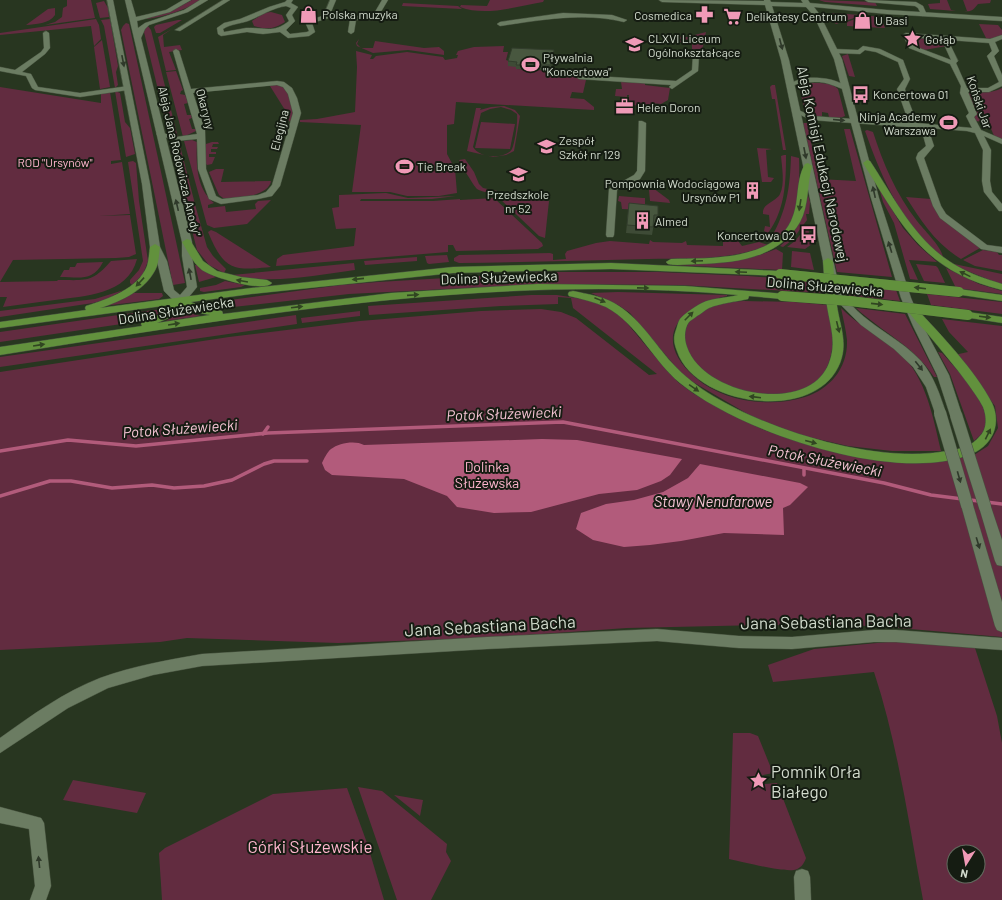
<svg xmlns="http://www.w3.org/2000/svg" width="1002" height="900" viewBox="0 0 1002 900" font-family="Barlow,sans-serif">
<rect width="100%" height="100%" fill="#283620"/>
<!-- green -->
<g fill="#622c40" fill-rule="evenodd">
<path d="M67,0H91L95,18L45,25L55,22L62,17L63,8L67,6Z"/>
<path d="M192,0H201C183,11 167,16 147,19L146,18L171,11Z"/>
<path d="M490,0H544L543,2C518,6 486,17 460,7L461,5L487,6Z"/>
<path d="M819,0L875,2L877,6L825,2Z"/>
<path d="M940,0H947L951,10L956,11L930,9L928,4L940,3Z"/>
<path d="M963,0H991L990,3L978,4C973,10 972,12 964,11H967Z"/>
<path d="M104,1L108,8L109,17L100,18L96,3Z"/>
<path d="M403,3L458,6L462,9L402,6Z"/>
<path d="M55,8V15C49,24 36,24 26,25L48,9Z"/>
<path d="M271,12L282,15L285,22C274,29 267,30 254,26L252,21L264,13Z"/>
<path d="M833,13L860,15V16L836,24L834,22H840L839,19H833L830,14Z"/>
<path d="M871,16L881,17L885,28L847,26V22L855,19L863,22L866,21L862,17Z"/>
<path d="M96,19L99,25L101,39L94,46L91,26L0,35V33Z"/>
<path d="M110,19L118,66L116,72L118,85L115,88L104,26L101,20Z"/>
<path d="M178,20H182L160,33H156L154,27L156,25Z"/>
<path d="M126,23L129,24L185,283L173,285L121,30L123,26Z"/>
<path d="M979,24L998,25L1002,30V36L987,40Z"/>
<path d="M148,26L151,30L178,138L169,135L144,32L145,27Z"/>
<path d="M172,29L163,35L164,47L180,45L182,50L169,52L176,70L166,71L158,37Z"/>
<path d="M706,32L704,41L667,38L669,36L687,37Z"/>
<path d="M911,36L943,39L947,46L924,50L914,47L909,38Z"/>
<path d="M359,39L357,44L361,48H373L375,41L424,48L439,47L444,51V55L408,50L373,53L357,46L356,43Z"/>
<path d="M102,40L110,87L100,89L94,47Z"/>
<path d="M664,40H668L704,42L702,50H692V43L664,41Z"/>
<path d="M504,46L503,52H508L506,60L509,61L517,67V69L590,73L589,75H580L586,80L583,93L572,92L570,98L584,99L594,107V110L456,102L454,124L447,125V154L455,169L457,193L439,196H407L390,192H352L361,125L300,122V120L317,119L355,112L357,67L356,51L372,55L370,59H373L376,56L407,52L443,57L445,60L457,58L458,55H456L458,51L474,47Z"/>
<path d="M848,54L855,77L849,76L842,56Z"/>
<path d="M176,71L183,90L181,91L180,94L185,95L188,103L184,104L187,115H191L192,118L189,119L192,129H196V131L183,137L166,72Z"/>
<path d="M624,81L645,83V85L670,88L668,100L661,104L652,103L651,106L630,105L628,104L629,95H627V97L615,96L616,89H622L621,82Z"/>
<path d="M810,83C820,83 831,82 838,89L845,116L840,118L829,117L828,113L822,112V116H813L805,112L799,86L803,84Z"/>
<path d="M282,84C292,98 298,105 292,122H290L288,119L290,118L270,86H268Z"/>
<path d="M772,85H775L786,150H783L775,99H772L770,87Z"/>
<path d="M0,87L101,103V93L110,92L121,160L111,161V164L122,162L130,214L99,216L130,215L136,254L129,257L116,258L13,260L0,282L57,281L58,280C86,280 92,283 111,261L137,259C128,295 84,296 55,300C37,302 20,305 3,307L7,297H0Z"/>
<path d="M1002,88V141L995,138L988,122L974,121L972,117L976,116L966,94C979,90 990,95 1002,88Z"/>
<path d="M115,91L120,93L125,122L130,128L135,154L126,157Z"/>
<path d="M504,106L515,110L520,116L514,151L506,155L493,157L467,151L476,108H481L480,110L491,107ZM501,107L511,110L517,114C518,121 515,143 512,149C505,160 479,158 473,147L481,113L490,109Z"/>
<path d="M481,122L515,124L510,149L475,148Z"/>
<path d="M803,123H807L819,179L856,181L844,129H850L892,277L837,272Z"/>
<path d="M867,130L873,132C883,163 896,194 917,221C923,229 943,248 943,258C938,255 934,250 930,246C897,214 880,173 865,131Z"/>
<path d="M192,140L197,142C196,164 196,188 214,203L208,205V208L225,206L226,212L256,209L255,204L258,201L271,200L247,224L214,228L207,225L184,141Z"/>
<path d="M179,142L196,208L207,247L213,256L226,269L224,273L209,265L197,250L171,147Z"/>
<path d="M212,142H218L219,144H213L212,147H218L217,149H211V152H216V154H209V157H215L212,164L207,165L205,163L206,144Z"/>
<path d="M757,148L772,149L766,150L768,177L774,178L771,182H762Z"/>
<path d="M784,155H786C786,183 785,210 768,233L764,231L765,226L770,227L769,215L763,214C762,203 776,202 780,194C785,184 782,168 781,156Z"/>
<path d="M791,156L799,158C800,178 799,215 785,231C782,235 777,238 774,242L771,241V238C787,210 790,187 791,156Z"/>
<path d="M465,159L474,172L479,184L483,188L507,193L544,194L547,196C537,198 484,195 477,189C474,186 461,165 459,160Z"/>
<path d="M133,161L136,163L139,201L148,261L143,274L132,285L130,283V280L139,270L143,261L128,162Z"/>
<path d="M216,169H224L221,182L271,181C269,196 235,200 223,198L219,195L209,172Z"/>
<path d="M653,188L669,200L670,203L650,201L649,190Z"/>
<path d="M879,188L903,228L918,245L937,262L909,260L918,280L910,279L894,223L883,202Z"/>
<path d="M807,192L810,202L809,214H806L807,220L792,240L783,247L780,246C799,232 803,214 807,192Z"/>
<path d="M386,193L408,198L456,196L432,199H361L360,201H433L460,199V200L494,198L542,243L543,246L538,249L456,251L453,245H448V252L276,266L277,259L283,255L354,246L356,228L336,229L332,208L339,207V195Z"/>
<path d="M619,196L643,198H645V210L622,209L621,202L618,201Z"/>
<path d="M906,197L931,199L938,213L980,248L961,259C936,244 921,221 906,197Z"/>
<path d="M499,198L549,201L545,238L539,236Z"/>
<path d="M808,225L809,233H807V237H810L812,244L805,249L787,247L795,241Z"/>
<path d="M211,230L216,232L271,267C232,271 224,270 208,232Z"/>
<path d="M650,240L653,242L682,243L686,241L687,245L723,246V242L738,241L742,246L759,242L768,245C731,261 688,258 648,259C585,261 522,262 459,263L454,261V258L459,255L550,253L553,254V260L566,259L565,254L567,251L596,243L610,241L649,244Z"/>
<path d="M776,249L783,253L782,270L674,265C711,259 740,264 776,249Z"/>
<path d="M983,250L997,252L999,255H1002V271L975,266L963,260Z"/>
<path d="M792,251L810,253L814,270L791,267Z"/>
<path d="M447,255L449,262L429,264L427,263L425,256Z"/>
<path d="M417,257V261L365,265L364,261Z"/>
<path d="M103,262C93,282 79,277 60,277L64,270H69L70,267H75L77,263Z"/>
<path d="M354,263L355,270C315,275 272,285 232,275Z"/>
<path d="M916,264L936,266L938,268L945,283L924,281Z"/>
<path d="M954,264L1002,274V285L953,265Z"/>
<path d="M195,265H197L204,271L216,277L199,282Z"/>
<path d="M946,268L979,284L1002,291V294L956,288Z"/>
<path d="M549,272H658L748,276L824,282L826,293L679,285L543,284L349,294L224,308L204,306L208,303L341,285L378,282Z"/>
<path d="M225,281L245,285L241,287L204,292L200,291V288L216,285Z"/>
<path d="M840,284L896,290L900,301L845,295Z"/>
<path d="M124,290L105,300L93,303L0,317V311L78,301L95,299Z"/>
<path d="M618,292L727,295V296C679,305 650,339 696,378C723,402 771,408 805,397C830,389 848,368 847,340C846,330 843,318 841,308C856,323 874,333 892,346C925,371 932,413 941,451H892L848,446L800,435L753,417L693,382L681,373L630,313L618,305L591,293Z"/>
<path d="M133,293H162L163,296L159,299L104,306Z"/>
<path d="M927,294L1002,302V314L931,305Z"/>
<path d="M531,295H557L582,299L604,305L621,316L668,372L679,383L694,394L730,414L764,430L802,443L842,453L918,461L971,457L988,446L998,428L995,406L976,380L954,355L968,352L949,332L942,319L1002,326V637L876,626L762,625L627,628L482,638L338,643L187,638L160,642L0,650V372L229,337L360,321L481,311L541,309L561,312L576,318L649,375L657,374L573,308L571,298L558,297V304L501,306L369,315L368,306Z"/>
<path d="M744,301L794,302L828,305C832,328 837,349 825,371C809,399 766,397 739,390C731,388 724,383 717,380C712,378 707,376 703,373C699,370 695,363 692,359C687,352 686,348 685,339C683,309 722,302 744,301Z"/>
<path d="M856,308L905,314L937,377H934C914,346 882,332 856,308Z"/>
<path d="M153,310H160L163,311L153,317L135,322L0,342V332Z"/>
<path d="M182,311L201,316L166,321Z"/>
<path d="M360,311V316L302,323L301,318Z"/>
<path d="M296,315L297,324L0,367V357Z"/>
<path d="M938,352L942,353C955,368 992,405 985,426C984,433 979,436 974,441L950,374Z"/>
<path d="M898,641L975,648L997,716L1002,743V900H923C909,824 898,745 874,672L773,682L768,665L814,649ZM954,852H978V876H954Z"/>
<path d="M733,733H750L758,736L773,773L754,777L753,781L755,785L777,783L806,858C804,864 800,869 794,870C781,872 744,862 729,859Z"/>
<path d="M73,780L146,793L137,813L63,800Z"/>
<path d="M358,787L382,791L447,844L446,852L451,861L431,900H397Z"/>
<path d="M347,788L367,843L384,900H162L159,853L165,848L273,794Z"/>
<path d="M394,795L423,800L420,816Z"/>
</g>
<!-- water -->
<g fill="#b25b7b">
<path d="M542,439L577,440L682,459L670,475L661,481L637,490L599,494L531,512L494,513L457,507L447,496L404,479L332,475L325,470L322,463C324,459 327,452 331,449C339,443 355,440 364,445Z"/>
<path d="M700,464L800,483L808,487L790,505L783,508L784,535L724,533L681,541L650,545L624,547L593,540L576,529L581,513L606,504L634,500L663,492L688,478Z"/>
</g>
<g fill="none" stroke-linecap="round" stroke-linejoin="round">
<!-- stream -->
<g stroke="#b25b7b" stroke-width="3.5">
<path d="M263,434L268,427"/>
<path d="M0,451L68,440L136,446L268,433L563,422L884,483L931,495L1002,504"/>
<path d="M804,469V475"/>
<path d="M0,496L50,481H71L112,488L152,485L174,488L204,486L232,480L264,464L274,461H307"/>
</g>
<defs>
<g id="street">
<path d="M223,0H230L180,31L175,30Z"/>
<path d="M287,0H293L291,3L298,7L292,15L295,21L286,30L290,34L307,32L309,31L305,22L306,21L329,14L372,17L382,0H388L376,20H356L354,32L351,34L348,32L350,19L329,18L312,23L315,32L309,36L288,38L280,32L263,34L247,32L221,36L218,34L217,28L224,23L240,19L269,7L285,2ZM286,6L291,8L286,15L289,21C273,34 264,27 246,28C239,29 231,31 224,32L223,29C231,24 239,24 248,21C261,16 272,8 286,6Z"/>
<path d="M330,0H336L331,12L328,14L325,12Z"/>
<path d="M865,0L916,2L923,6L927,15L922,16L918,8L915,6L868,2Z"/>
<path d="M563,13L612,15L627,20L624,22C583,12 541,20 500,26L497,24L500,22Z"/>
<path d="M46,31L49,33L50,48L45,54L22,72L31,74L38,87L80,93L128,86L131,88L128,90L80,97L35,90L32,88L26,76L0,71V67L15,70L41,52L44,48L43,33Z"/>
<path d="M906,33L990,39L1002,35V39L995,42L999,51L994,56L1002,75V86L989,92H968L977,114L974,117L981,130L1002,139V144L984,136L991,150L990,181L992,192L1002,204V211H999L984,192L982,181L983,150L975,133L967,131L928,128L934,146L924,158L941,206L946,214L987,245L1002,247V253L981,249L940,218L933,206L916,158L918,153L926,146L921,128L811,120L792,111L796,109L812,116L909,123L897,89L904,79L898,62L876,52L865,50L860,54L835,53L832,51L835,49L858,50L863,46L880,49L903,60L910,79L905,89L906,94L917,123L972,128L966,116L969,113L960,93L961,86L950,64L909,48L903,35ZM910,37L942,40L951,60L914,46ZM948,40L989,43L992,51L987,56L999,82L988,88H967L956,63L958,61Z"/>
<path d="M176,49L179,51L191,89L277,81L284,82L292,88L297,98L301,113L280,186L272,196L258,199L221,204L209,199L198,169L197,139L176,141L156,134L160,132L176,137L197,134L173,51ZM277,85L283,87L288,94L293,113L272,185L266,192L258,195L222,199L216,196L206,169L205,130L193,93Z"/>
<path d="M696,53L699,55L698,71L672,89L669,87L671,85L579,79L576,77L579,75L676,81L692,70L693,55Z"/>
<path d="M804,78C818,77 837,78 848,88L845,90C840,88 835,86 829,84C816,80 803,83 790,86L787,84Z"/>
<path d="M639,121H642L646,123L645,171L640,179L617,190L614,235L613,237H607L606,235L609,189L634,175L637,171Z"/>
<path d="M657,629L739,636L792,637L874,630H896L1002,638V650L896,642H874L792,649L739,648L657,641L487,649L202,666L153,675L108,688L68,708L0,753V738C32,715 64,692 100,678C133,666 168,660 202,654L487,637Z"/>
<path d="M0,807L41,818L44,823L51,886L46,900H30L35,886L29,829L0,823Z"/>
<path d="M802,869L808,871L810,877L811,900H795L794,877L796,871Z"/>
</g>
<g id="secondary">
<path d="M107,0H113L150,184L160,247L167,261L174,290L180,295L187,287L182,256V242L125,0H131L136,17L166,10L183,0H191L170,12L137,21L138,28L145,23L184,10L200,0H208L188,12L149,25L145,29L141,38L192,242V256L197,287L184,303L180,304L176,303L164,291L157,261L150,247L142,184Z"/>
<path d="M659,0L764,1V0H770L771,2L803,3L801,0H808L810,3L887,10L1002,17V21L887,14L814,7L820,15L842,59L879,198L911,298L923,326L949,375L962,415L960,418H952L950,415L937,375L913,326L901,298L871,198L834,59L814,16L806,7L772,6L789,60L838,282C851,320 896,333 921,361C934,376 940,395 946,413L944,416H936L926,387L913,367L894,349L861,325L842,306L829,286L823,261L781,60L765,5L662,2Z"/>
<path d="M967,500L971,502L973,505L1002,602V632L997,630L995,626L961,505L963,502Z"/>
<path d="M985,502L989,504L991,507L1002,540V566L997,565L995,561L979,507L981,504Z"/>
</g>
<g id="primary">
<path d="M867,160L870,161C895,199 916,243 957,266C971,274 986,279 1002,284V290C923,270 903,227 863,163Z"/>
<path d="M808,163L812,166C807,184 809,206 800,222C779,258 736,263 698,264C688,264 677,266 668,264L666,262L671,259C709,258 772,261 791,221C800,203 795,181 805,164Z"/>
<path d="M187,239L190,240L203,261L217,271L241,277L267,280L272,283C263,293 212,277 202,270C193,263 188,252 182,242Z"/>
<path d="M155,244L160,247C159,253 159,260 157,266C148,289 122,301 100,308L251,288L453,267L611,263L780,271L783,272L785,274L783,276L611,269L453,273L251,294L191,302L205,308L222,311L223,314L391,293L538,284L685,286L786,294L787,296L782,299L749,296L748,299C735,302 721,303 709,308C705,310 701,314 697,316C695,318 691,320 689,322C684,329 684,339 687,347C703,395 809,416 829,363C837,342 830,326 827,306C825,291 824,276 823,261L828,258L833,261C834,276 835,291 837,306C840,326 848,343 840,363C816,424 695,406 677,351C674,343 673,338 676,330C677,327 678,322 680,319C684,314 696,306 702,303C712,298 727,298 738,295C490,273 244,316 0,355V347L142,326L141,324L142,322L163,313L170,305L0,328V322L86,310L85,308L86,306C108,299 138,289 147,266C149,260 149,253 150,247ZM181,306L195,312L210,315L157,323L171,317Z"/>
<path d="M959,289L1002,295V301L955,294L954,292Z"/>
<path d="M573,291C587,294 601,296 614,303C639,317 654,343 672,363C684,376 698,387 713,396C773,432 877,464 947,451C960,449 971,447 980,436C987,429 987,417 983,407C979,399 973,391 968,384C955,366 941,350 927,333C920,326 913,318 907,310L908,308H916C941,335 975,370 992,403C1002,424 992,446 971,454C896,485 740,432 680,383C653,361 638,324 606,307C594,302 582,299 569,296L568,294L569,292Z"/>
<path d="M968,312L1002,317V323L964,317L963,315L964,313Z"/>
</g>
</defs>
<!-- street casing -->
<use href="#street" stroke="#47533f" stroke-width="1"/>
<!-- secondary casing -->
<use href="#secondary" stroke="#47533f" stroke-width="1"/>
<!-- primary casing -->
<use href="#primary" stroke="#47533f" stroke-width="1"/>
<!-- street -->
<use href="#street" fill="#6b7c62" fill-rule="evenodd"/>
<!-- secondary -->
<use href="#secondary" fill="#6b7c62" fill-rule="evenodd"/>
<!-- primary -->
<use href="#primary" fill="#62913d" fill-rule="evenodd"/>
<defs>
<g id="secondary-bridge">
<path d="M940,413L967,505"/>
<path d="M956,415L985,507"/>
</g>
<g id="primary-bridge">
<path d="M780,274L959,292"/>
<path d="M782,296L850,301L968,315"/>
</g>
</defs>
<!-- secondary-bridge casing -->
<use href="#secondary-bridge" stroke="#47533f" stroke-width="13" stroke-linecap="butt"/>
<!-- primary-bridge casing -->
<use href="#primary-bridge" stroke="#47533f" stroke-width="10" stroke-linecap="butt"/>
<!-- secondary-bridge -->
<use href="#secondary-bridge" stroke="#6b7c62" stroke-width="12"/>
<!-- primary-bridge -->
<use href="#primary-bridge" stroke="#62913d" stroke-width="10"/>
</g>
<!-- wall -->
<g fill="#3e4b36">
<path d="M554,50V54L551,70L516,69V67L508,66V61Z"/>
<path d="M629,203L658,215L657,223H654L652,235L626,233Z"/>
</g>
<!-- shaded-wall -->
<path fill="#323d2c" d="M554,50V54L551,70V65Z"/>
<!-- building -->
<g fill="#48573f" stroke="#323d2c">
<path d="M512,48L554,50L551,65H516L517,62L508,61Z"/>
<path d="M629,203L658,206V215H654L653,227L627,225Z"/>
</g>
<!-- one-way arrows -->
<defs><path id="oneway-solid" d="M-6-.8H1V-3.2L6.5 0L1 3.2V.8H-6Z"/></defs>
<g fill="#2f392a">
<use href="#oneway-solid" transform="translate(781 44) rotate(75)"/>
<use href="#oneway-solid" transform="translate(123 61) rotate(79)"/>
<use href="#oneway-solid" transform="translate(839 120) rotate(5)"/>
<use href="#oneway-solid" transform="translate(805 153) rotate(79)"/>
<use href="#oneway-solid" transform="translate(874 192) rotate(-102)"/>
<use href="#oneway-solid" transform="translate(177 205) rotate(-103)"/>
<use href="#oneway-solid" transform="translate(890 247) rotate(-107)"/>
<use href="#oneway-solid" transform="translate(190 274) rotate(-101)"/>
<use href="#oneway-solid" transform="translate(919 366) rotate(52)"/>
<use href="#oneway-solid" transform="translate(959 477) rotate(74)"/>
<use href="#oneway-solid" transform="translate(978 543) rotate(73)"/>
<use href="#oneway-solid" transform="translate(39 862) rotate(-96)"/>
</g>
<g fill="#304521">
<use href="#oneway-solid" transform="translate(800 205) rotate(99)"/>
<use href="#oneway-solid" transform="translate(697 261) rotate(177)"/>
<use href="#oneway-solid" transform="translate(741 272) rotate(-177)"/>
<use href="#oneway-solid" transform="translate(965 274) rotate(-154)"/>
<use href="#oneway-solid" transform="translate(358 279) rotate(174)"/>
<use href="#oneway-solid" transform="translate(242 281) rotate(-170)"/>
<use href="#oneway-solid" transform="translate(140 282) rotate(133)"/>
<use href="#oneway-solid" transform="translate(643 288) rotate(1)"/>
<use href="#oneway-solid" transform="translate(920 288) rotate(-173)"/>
<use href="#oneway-solid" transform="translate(413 295) rotate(-4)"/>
<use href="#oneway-solid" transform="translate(600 300) rotate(22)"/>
<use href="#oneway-solid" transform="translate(877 304) rotate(6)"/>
<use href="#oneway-solid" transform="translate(297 307) rotate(-7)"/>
<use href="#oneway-solid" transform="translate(689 316) rotate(-45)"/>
<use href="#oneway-solid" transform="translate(985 317) rotate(7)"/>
<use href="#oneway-solid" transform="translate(174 324) rotate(-9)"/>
<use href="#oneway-solid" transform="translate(838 327) rotate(76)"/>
<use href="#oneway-solid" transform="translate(39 345) rotate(-9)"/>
<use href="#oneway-solid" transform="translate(694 388) rotate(35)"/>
<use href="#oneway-solid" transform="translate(755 397) rotate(-173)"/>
<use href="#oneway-solid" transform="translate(988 434) rotate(-64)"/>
<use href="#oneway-solid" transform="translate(811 442) rotate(15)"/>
</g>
<!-- icons -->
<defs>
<symbol id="shop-bare" viewBox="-9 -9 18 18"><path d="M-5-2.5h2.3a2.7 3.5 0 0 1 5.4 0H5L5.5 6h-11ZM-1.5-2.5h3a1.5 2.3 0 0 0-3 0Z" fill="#f09ab7" stroke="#151c12" stroke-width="2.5" paint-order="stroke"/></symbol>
<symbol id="pharmacy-bare" viewBox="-9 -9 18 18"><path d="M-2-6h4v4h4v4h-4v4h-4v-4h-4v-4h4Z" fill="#f09ab7" stroke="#151c12" stroke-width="2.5" paint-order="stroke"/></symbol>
<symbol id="supermarket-bare" viewBox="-9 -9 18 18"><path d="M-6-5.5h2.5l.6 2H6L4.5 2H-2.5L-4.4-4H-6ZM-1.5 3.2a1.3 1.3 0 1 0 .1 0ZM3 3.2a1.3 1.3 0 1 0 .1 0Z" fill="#f09ab7" stroke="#151c12" stroke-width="2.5" paint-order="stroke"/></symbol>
<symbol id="sight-bare" viewBox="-9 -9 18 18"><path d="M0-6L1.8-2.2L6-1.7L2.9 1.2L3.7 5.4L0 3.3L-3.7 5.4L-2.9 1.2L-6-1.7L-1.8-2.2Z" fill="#f09ab7" stroke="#151c12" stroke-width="2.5" paint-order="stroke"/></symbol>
<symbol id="school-bare" viewBox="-9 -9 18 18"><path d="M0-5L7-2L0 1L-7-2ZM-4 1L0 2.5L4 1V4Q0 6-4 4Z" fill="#f09ab7" stroke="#151c12" stroke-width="2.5" paint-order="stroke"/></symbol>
<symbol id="stadium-bare" viewBox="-9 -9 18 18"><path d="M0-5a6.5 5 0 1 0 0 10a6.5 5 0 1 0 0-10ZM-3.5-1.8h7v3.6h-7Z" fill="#f09ab7" stroke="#151c12" stroke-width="2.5" paint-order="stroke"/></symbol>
<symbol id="bus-bare" viewBox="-9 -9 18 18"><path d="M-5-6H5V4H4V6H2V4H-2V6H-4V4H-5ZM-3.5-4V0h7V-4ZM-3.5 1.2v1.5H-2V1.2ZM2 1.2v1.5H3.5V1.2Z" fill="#f09ab7" stroke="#151c12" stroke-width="2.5" paint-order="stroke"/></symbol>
<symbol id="office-bare" viewBox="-9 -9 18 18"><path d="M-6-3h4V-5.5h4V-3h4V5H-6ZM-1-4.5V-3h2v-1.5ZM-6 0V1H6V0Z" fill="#f09ab7" stroke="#151c12" stroke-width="2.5" paint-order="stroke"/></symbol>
<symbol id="building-bare" viewBox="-9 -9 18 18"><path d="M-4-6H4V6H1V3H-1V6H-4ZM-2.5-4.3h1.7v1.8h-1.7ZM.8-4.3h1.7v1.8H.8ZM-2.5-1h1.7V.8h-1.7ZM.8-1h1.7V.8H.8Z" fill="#f09ab7" stroke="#151c12" stroke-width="2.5" paint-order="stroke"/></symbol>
</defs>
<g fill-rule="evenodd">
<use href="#shop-bare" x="296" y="2" width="25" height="25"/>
<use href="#pharmacy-bare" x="692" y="2" width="25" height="25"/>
<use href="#supermarket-bare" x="720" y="4" width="25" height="25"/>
<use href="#shop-bare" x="850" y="8" width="25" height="25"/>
<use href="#sight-bare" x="900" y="26" width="25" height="25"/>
<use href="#school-bare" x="622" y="32" width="25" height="25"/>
<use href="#stadium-bare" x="518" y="52" width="25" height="25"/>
<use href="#bus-bare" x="848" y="82" width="25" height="25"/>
<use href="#office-bare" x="612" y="94" width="25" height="25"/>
<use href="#stadium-bare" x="936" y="110" width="25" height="25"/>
<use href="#school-bare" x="534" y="134" width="25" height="25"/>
<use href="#stadium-bare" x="392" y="154" width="25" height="25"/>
<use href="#school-bare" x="506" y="162" width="25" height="25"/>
<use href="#building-bare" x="740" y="178" width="25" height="25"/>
<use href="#building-bare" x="630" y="208" width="25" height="25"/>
<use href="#bus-bare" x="796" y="222" width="25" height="25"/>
<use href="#sight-bare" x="746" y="768" width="25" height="25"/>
</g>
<g text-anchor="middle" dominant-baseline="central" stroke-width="4" stroke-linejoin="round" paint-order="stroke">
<!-- far-poi labels -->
<g font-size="12" fill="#d3dcce" stroke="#151c12" text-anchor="start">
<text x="322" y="14">Polska muzyka</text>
<text x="692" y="15" text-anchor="end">Cosmedica</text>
<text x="746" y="16">Delikatesy Centrum</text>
<text x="875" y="20">U Basi</text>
<text x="648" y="38">CLXVI Liceum<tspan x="648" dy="14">Ogólnokształcące</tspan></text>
<text x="925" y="39">Gołąb</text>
<text x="543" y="57">Pływalnia<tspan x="543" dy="14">"Koncertowa"</tspan></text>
<text x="873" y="94">Koncertowa 01</text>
<text x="637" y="107">Helen Doron</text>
<text x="936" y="116" text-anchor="end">Ninja Academy<tspan x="936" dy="14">Warszawa</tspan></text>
<text x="559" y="140">Zespół<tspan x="559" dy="14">Szkół nr 129</tspan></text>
<text x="417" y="166">Tie Break</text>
<text x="740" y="183" text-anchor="end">Pompownia Wodociągowa<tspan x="740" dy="14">Ursynów P1</tspan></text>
<text x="518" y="194" text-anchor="middle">Przedszkole<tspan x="518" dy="14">nr 52</tspan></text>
<text x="655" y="221">Almed</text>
<text x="795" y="235" text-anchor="end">Koncertowa 02</text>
</g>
<!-- far-street labels -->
<g font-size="12" fill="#d3dcce" stroke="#151c12">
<text transform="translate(980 102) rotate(71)">Koński Jar</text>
<text transform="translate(206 109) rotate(75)">Okaryny</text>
<text transform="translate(279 130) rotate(-76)">Elegijna</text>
<text transform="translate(180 161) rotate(77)">Aleja Jana Rodowicza „Anody”</text>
</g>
<!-- far-park labels -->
<g font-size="12" fill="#ffb6ce" stroke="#151c12">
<text x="55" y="162">ROD "Ursynów"</text>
</g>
<!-- street labels -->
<g font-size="14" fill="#d3dcce" stroke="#151c12">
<text transform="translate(823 164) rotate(78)">Aleja Komisji Edukacji Narodowej</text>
<text transform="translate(499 277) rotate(-2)">Dolina Służewiecka</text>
<text transform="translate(825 286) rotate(5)">Dolina Służewiecka</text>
<text transform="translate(176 310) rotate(-9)">Dolina Służewiecka</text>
</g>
<!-- park labels -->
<g font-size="14" fill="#ffb6ce" stroke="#151c12">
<text x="487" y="466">Dolinka<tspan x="487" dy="16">Służewska</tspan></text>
</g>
<!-- water labels -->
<g font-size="15" font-style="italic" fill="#f7c5d5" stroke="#151c12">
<text transform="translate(504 413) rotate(-2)">Potok Służewiecki</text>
<text transform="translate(180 428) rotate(-4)">Potok Służewiecki</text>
<text transform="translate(825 460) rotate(11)">Potok Służewiecki</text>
<text x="713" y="501">Stawy Nenufarowe</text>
</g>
<!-- near-street labels -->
<g font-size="17" fill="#d3dcce" stroke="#151c12">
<text transform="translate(826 621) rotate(-1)">Jana Sebastiana Bacha</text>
<text transform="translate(490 625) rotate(-3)">Jana Sebastiana Bacha</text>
</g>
<!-- near-poi labels -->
<g font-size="17" fill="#d3dcce" stroke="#151c12" text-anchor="start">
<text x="771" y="771">Pomnik Orła<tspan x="771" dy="20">Białego</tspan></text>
</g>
<!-- near-park labels -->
<g font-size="17" fill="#ffb6ce" stroke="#151c12">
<text x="310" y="846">Górki Służewskie</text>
</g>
</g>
<!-- north arrow -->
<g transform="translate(966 864) rotate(191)"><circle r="19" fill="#151c12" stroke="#61695d"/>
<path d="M0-3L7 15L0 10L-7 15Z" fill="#f09ab7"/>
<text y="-6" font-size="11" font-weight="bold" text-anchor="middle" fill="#d3dcce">N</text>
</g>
</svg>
